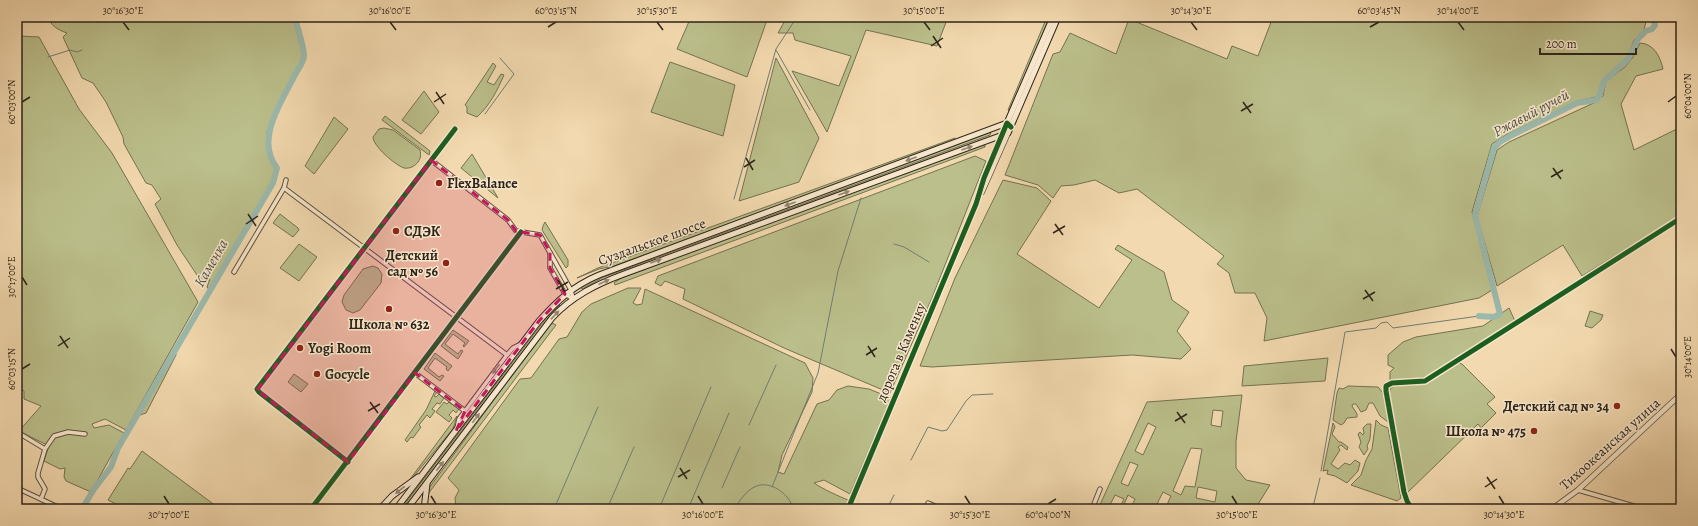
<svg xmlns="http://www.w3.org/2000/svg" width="1698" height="526" viewBox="0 0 1698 526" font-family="Alegreya,serif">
<rect width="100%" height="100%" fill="#f3d9af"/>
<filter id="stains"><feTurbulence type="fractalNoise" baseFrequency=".005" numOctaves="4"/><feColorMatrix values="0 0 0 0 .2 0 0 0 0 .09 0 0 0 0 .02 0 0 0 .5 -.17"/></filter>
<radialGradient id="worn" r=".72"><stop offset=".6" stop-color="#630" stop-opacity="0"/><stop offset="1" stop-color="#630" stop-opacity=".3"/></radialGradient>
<!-- green -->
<g fill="#bbbf8b" stroke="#747252" fill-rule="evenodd">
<path d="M48,17H293L303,56L267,132L274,163L277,168L273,183L210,291L207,287L210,279L203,284L177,245L155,204L161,199L152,185L146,183L124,144L123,137L106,102L93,83L82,78L63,37L67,33C58,30 51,26 48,17Z"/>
<path d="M691,17H768L747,77L677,49Z"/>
<path d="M787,17H948L937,46L866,30L827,132L792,71L839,86L851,56L795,40L793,33H778Z"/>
<path d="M1047,17H1050L1010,111L1008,110Z"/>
<path d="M1273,17H1647L1644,30L1634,40L1627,58L1602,80L1599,93L1596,97L1577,101L1506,135L1492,144L1472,212L1492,290L1479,298L1264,341L1267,318L1255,293H1235L1229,273L1217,264L1224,256L1137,189L1119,193L1095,180L1074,185L1061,186L1053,198L1038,185L1005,175L1053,54L1060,52L1070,33L1116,54L1129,19L1227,59L1232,46L1258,56Z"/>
<path d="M19,36L39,37L79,109L112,153L198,302L126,430L105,419L92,424L94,428L109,425L124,433L91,492L66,481L64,477L65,468L60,469L44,461L49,446L19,431L41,406L24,399V391L17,388V44Z"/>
<path d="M1640,43C1654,44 1660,56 1663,69L1636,76L1621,104L1634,150L1681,127V215L1582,276L1563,245L1497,286L1477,216L1497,150L1509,142L1598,101L1603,96L1606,81L1625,67L1633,57Z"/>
<path d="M776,58L819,138L799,182L739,201Z"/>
<path d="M670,62L735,85L723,136L651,112Z"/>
<path d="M493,63L496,66L487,82L494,85L501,74L504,75C497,91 490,105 477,117L467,113V107L465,105Z"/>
<path d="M424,91L439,112L421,134L402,120Z"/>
<path d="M385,116L430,151L429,155L382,120Z"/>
<path d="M334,117L348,129L314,174L305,166Z"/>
<path d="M384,128L393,130L420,150C421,154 421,158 418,162C415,166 410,169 404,168C395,165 373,146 373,137L379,129Z"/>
<path d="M991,132L990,135L604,277L582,289L581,287L602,276Z"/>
<path d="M955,138V140L614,266L599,269L577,278L598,268Z"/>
<path d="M985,145V147L615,285L614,283L621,278L944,157Z"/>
<path d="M472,154L498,198L461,168Z"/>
<path d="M975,156L986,161L932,298L890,393L784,348L683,299L685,289L665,281L661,286L655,283L658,276Z"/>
<path d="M1003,180L1037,188L1051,201L1017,254L1099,308L1132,260L1115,249L1118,245L1164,272L1172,300L1189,312L1177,331L1191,349L1181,359L1132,355L932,367L920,366L955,278Z"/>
<path d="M280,214L298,228L299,230L293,237L273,223Z"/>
<path d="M545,222L568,260V266L566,268L542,230L543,226Z"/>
<path d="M299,244L317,257L299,281L280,268Z"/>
<path d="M373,266L378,268L382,274L381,283L360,310L353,313L346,310L342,302L344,295L363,269Z"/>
<path d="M628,288H641L633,303L637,305L642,304L645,289L805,363L813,378L812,392L782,455L778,472L784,474L817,404L829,400L837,390L848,386L869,389L891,398L850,494L824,480L814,483C821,488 840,497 848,500L845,509H456L455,498L459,490L448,478L520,379L531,378L559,339L567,337L582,312L591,304Z"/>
<path d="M559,304L560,305L551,314L403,509H401L550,313Z"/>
<path d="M1509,308L1515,321L1429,376L1423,378L1390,381V372L1394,368L1388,365V355L1403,342L1416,337L1483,326Z"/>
<path d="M1590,311L1603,315L1601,320L1592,328L1585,326Z"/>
<path d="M552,323L556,325L428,494L429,488C470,433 510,377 552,323Z"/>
<path d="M453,330L469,341L464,347L463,346L465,343L453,334L445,344L458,354L461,350L463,351L458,359L441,346Z"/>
<path d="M175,350L176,355L146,413L137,416Z"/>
<path d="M435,353L452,366L448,371L446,369L447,367L435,358L428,368L439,377L442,375L444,376L440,381L424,369Z"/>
<path d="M1328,358L1325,381L1242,386L1244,366Z"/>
<path d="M1459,363L1462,364L1495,397L1487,404L1496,413L1481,428L1478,424L1406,494L1388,396L1390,389L1394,386L1425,384Z"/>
<path d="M294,374L308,384L301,392L288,382Z"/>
<path d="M1348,386L1378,387L1383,393L1388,422L1380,416L1373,403H1369L1366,410L1361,412L1356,404H1353L1352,406L1357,414V417L1347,418L1344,423L1341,425L1333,420L1337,393L1339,388L1343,389Z"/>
<path d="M435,391L437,392L434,396L436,397L439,394L444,398L440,404L437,403L432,409L435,411L430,418L427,415L419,425L421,427L413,438L411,437L407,442L405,440L426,410Z"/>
<path d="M1242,395L1236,441V468L1246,480L1270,485L1255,509H1165L1171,496L1163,492L1155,508L1156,509H1130L1135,499L1128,495L1123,507L1127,509H1119L1124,499L1115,495L1108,509H1098L1147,402ZM1213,410L1223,411L1221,427L1211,425ZM1148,423L1156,427L1143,455L1135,451ZM1191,448L1202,449L1195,487L1185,486L1181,495L1173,491ZM1130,462L1138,465L1128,486L1121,483ZM1198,487L1217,491L1215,502L1196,498Z"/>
<path d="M444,402L447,404L449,402L459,409L456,413L453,410L449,415L452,418L449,422L436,412Z"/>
<path d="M457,416L453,429L414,476L408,482Z"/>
<path d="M1376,420L1381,425L1388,428L1401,498L1397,501L1351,485L1361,475L1366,460L1372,449Z"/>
<path d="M1333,423L1335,427L1332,434L1339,442H1341L1348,447L1347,450L1341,445L1338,447L1340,450L1331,464L1338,469L1345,463L1350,465L1355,460L1360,463L1358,471L1347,483L1335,476L1327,474L1328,470L1323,471Z"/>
<path d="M1367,424H1371L1370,439L1367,446L1368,449L1364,455L1359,447L1361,442L1358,434L1360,432L1363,435L1364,433L1363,428Z"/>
<path d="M142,451L220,509H126L108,500L128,468L130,469Z"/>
</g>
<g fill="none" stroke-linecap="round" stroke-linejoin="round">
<!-- stream -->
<g stroke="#6f7e73" stroke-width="1">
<path d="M759,17L760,20"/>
<path d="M776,50L810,110"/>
<path d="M48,57L70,50L77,52L82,50"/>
<path d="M485,114L514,74L500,58"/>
<path d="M734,199L776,49L797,17"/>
<path d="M894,244L904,247L929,262"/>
<path d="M749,425L776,365"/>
<path d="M911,460L928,427L942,431L947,430L966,401L972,395L993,394"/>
<path d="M1321,471L1345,332L1376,328L1381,323L1387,322L1393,328L1479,316"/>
<path d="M772,487L818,373L838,271L861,198"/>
<path d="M722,488L740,447"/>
<path d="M554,509L598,407"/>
<path d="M607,509L634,447"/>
<path d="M659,509L711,387"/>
<path d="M688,509L729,413"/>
<path d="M735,509C739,500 749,487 760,485C774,483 790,495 793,509"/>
<path d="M887,509L894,495"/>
<path d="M1308,509L1314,503L1320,478"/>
</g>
<!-- river -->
<g stroke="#9bbaae" stroke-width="6">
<path d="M1479,316L1494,317L1500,314L1475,215L1494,148L1500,142L1512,135L1577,103L1596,100L1599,97L1604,81L1628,59L1638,39L1646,31L1652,29L1655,25L1653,17"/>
<path d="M82,509L94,489L111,467L118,448L273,183L277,168C254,139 283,100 296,73C299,68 304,61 304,56C304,45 297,28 295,17"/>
</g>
<defs>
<g id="minor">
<path d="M431,160L508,220L516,231L540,235L571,290L573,299"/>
<path d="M284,188L507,355"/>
<path d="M550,253V268L565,294L573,299"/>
<path d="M234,272L284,188L286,180"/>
<path d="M415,373L465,411"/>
<path d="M457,428L459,419L507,355L513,348L521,344"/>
<path d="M17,432L45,449L38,473V477L45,489L41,499"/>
<path d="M45,449L54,436L68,432L85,434"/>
<path d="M348,462L259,392L257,389L455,129"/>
<path d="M17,488L62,509"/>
<path d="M1578,490L1644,509"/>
<path d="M928,503L942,509"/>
<path d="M311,509L521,232"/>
<path d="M1092,509L1100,489"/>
<path d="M1412,509L1407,501L1404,492L1386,391V386L1392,383L1425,381L1681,218"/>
</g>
<g id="tertiary">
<path d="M982,192L1008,133"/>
<path d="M848,509L976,204L984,178L1007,123L1009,125"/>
<path d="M1552,509L1578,490L1681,394"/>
</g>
<g id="secondary">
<path d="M380,509L392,496L418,477"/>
<path d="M396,509L539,321C558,300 573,286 599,275L1007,123L1053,17"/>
<path d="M407,509L552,318C572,296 597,284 624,274L1008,133L1058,17"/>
<path d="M424,509L427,484"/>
</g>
</defs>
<!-- minor casing -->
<use href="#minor" stroke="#5f513f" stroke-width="5.5"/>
<!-- tertiary casing -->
<use href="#tertiary" stroke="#5f513f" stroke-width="6"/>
<!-- secondary casing -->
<use href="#secondary" stroke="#2e241a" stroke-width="7"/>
<!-- minor -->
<use href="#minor" stroke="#f7e6cb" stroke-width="3.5"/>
<!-- tertiary -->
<use href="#tertiary" stroke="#f7e6cb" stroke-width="4.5"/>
<!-- secondary -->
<use href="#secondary" stroke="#f7e6cb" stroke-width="5"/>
<defs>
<path id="rail" d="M17,34L21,17"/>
</defs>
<!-- rail casing -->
<use href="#rail" stroke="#2e241a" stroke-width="2.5"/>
<!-- rail -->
<use href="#rail" stroke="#f7e6cb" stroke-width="1" stroke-dasharray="3" stroke-linecap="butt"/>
<defs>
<g id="cycleway">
<path d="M348,462L259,392L257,389L455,129"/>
<path d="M311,509L521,232"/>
<path d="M848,509L976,204L984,178L1007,123L1011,127"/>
<path d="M1412,509L1407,501L1404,492L1386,391V386L1392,383L1425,381L1681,218"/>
</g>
</defs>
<!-- cycleway casing -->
<use href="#cycleway" stroke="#f7e6cb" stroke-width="8"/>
<!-- cycleway -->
<use href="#cycleway" stroke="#1b5e20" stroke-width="5"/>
</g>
<!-- one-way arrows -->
<defs><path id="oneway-solid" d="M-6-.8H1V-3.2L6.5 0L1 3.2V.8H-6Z"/></defs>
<g fill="#928572">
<use href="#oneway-solid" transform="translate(967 148) rotate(-20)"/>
<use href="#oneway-solid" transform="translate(911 159) rotate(160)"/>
<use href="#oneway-solid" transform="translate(844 193) rotate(-20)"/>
<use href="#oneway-solid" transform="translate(790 204) rotate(160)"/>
<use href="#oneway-solid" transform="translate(656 261) rotate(-20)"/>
<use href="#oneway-solid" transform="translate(604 282) rotate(-24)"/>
<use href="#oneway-solid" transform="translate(555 315) rotate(-47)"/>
<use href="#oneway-solid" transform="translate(496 369) rotate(127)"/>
<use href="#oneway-solid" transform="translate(476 418) rotate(-53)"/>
<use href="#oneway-solid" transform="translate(440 466) rotate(-53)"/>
<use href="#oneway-solid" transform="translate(400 490) rotate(142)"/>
</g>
<!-- marked area -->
<path fill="#c2185b" fill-opacity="0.2" stroke="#c2185b" stroke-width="3" stroke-dasharray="8 5" stroke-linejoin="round" d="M431,160L508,220L516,231L540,235L550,252V268L565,294L539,321L456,431L465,411L415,373L348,462L257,390Z"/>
<!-- ticks -->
<path fill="none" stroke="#2e241a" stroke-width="1.5" d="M123,22L129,30M390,22L396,30M657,22L663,30M924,22L930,30M1191,22L1197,30M1458,22L1464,30M548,27L556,22M1370,27L1379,22M933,36L941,48M931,46L943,38M436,92L444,104M22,102L30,97M434,102L446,94M1243,102L1251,113M1668,102L1676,96M1241,111L1253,104M746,158L753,170M744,167L755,160M1553,168L1561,179M1551,177L1563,170M248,214L256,226M246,224L258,216M1055,224L1063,235M1053,233L1065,226M22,277L27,285M558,280L565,292M556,289L568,282M1365,290L1373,301M1363,299L1375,292M60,336L68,348M58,346L70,338M868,346L875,357M1671,349L1676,357M866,355L877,348M22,369L30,364M370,402L378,413M368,411L380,404M1177,412L1185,423M1175,421L1187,414M680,468L687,479M678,477L690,470M1487,477L1495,489M1485,487L1497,479M164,496L169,504M431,496L436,504M698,496L703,504M965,496L970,504M1232,496L1237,504M1499,496L1504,504M1048,504L1056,499"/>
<!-- markers -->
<g fill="#8f2418" stroke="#f7e6cb" stroke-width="1.5">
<circle cx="439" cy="183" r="4"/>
<circle cx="396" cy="231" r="4"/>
<circle cx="446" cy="263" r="4"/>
<circle cx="389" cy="309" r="4"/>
<circle cx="300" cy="348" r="4"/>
<circle cx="317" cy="374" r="4"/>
<circle cx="1617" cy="406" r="4"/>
<circle cx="1534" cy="431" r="4"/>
</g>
<g text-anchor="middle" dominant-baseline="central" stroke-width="3" stroke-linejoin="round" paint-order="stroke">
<!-- poi labels -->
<g font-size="14" font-weight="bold" fill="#2e241a" stroke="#f7e6cb" text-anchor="start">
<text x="447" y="183">FlexBalance</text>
<text x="404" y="231">СДЭК</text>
<text x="438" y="255" text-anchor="end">Детский<tspan x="438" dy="16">сад № 56</tspan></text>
<text x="389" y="324" text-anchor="middle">Школа № 632</text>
<text x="308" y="348">Yogi Room</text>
<text x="325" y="374">Gocycle</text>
<text x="1609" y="406" text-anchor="end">Детский сад № 34</text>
<text x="1526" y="431" text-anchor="end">Школа № 475</text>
</g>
<!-- street labels -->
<g font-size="14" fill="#2e241a" stroke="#f7e6cb">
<text transform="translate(652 242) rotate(-20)">Суздальское шоссе</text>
<text transform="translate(901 352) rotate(-67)">дорога в Каменку</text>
<text transform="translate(1610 444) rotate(-42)">Тихоокеанская улица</text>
</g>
<!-- water labels -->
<g font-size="15" font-style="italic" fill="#4f5146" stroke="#f7e6cb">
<text transform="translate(1531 113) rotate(-28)">Ржавый ручей</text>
<text transform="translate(211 263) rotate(-60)">Каменка</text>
</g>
</g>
<!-- margin -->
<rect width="1698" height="526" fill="none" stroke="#f3d9af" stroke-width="44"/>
<!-- scale -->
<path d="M1540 48v6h96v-6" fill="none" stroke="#2e241a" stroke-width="2"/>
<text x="1546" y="48" font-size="12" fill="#2e241a" stroke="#f7e6cb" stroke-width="3" paint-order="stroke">200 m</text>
<rect x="22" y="22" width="1654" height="482" fill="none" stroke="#2e241a" stroke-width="1.5"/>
<g font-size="10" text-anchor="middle" fill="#2e241a">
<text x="123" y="14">30°16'30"E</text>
<text x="390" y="14">30°16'00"E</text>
<text x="556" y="14">60°03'15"N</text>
<text x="657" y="14">30°15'30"E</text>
<text x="924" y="14">30°15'00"E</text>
<text x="1191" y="14">30°14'30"E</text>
<text x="1379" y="14">60°03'45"N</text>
<text x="1458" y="14">30°14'00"E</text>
<text transform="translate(1687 96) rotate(-90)" y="4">60°04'00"N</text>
<text transform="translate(11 102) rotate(-90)" y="4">60°03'00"N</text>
<text transform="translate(11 277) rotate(-90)" y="4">30°17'00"E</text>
<text transform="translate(1687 357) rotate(-90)" y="4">30°14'00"E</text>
<text transform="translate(11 369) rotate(-90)" y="4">60°03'15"N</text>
<text x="169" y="518">30°17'00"E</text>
<text x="436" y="518">30°16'30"E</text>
<text x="703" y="518">30°16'00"E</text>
<text x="970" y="518">30°15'30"E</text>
<text x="1048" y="518">60°04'00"N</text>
<text x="1237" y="518">30°15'00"E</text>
<text x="1504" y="518">30°14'30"E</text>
</g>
<rect width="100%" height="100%" filter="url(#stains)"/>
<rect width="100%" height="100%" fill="url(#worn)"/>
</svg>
